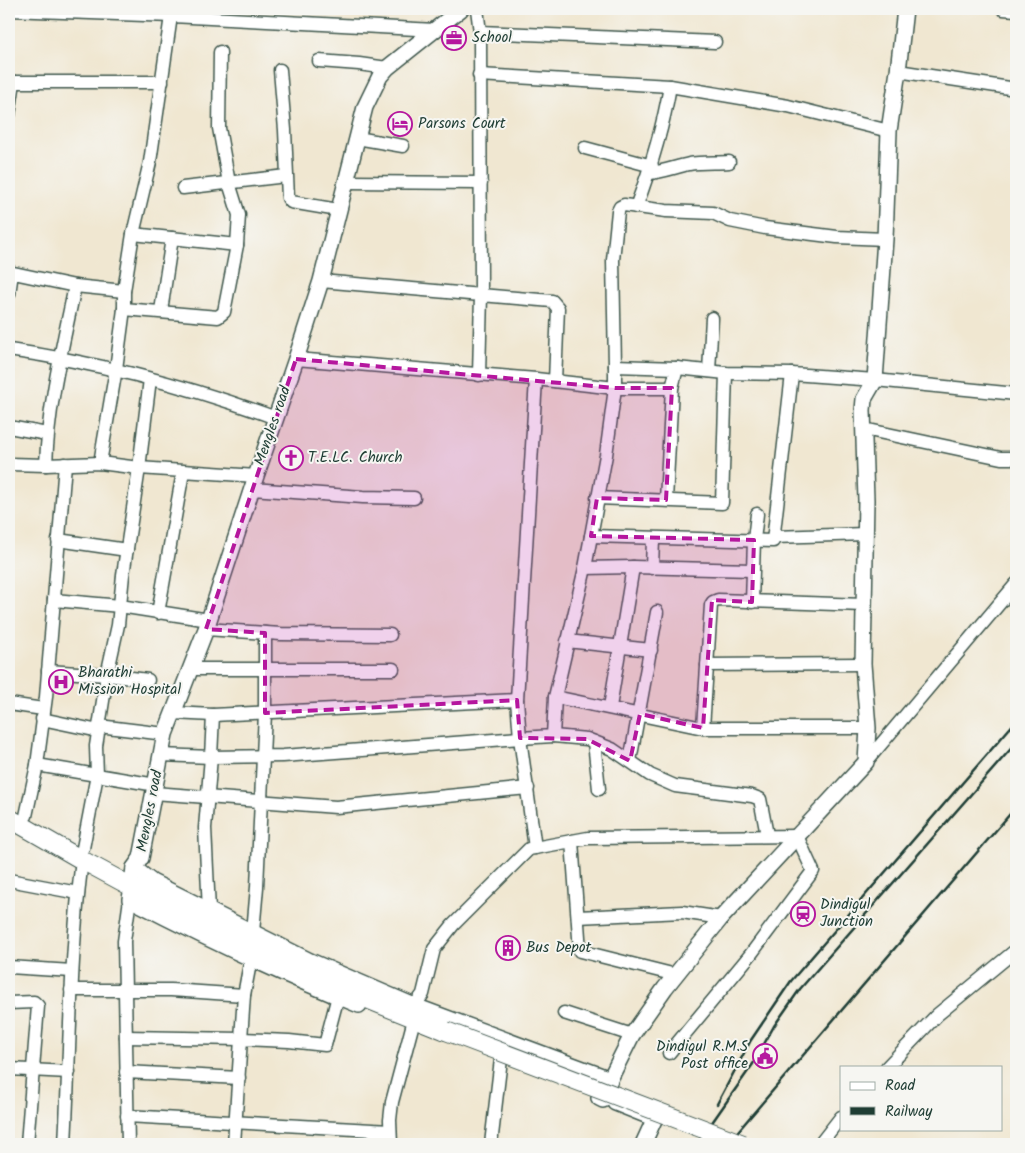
<svg xmlns="http://www.w3.org/2000/svg" width="1025" height="1153" viewBox="0 0 1025 1153" font-family="Kalam,sans-serif">
<rect width="100%" height="100%" fill="#f6f6f2"/>
<filter id="ink" filterUnits="userSpaceOnUse"><feTurbulence type="fractalNoise" baseFrequency=".02" numOctaves="2"/><feDisplacementMap in="SourceGraphic" scale="10" xChannelSelector="R" yChannelSelector="G"/><feConvolveMatrix kernelMatrix="1 2 1 2 8 2 1 2 1" color-interpolation-filters="sRGB"/></filter>
<filter id="wash" filterUnits="userSpaceOnUse"><feTurbulence type="fractalNoise" baseFrequency=".0096" numOctaves="4" result="noise"/><feDisplacementMap in="SourceGraphic" scale="20" xChannelSelector="R" yChannelSelector="G"/><feGaussianBlur stdDeviation="1.12" result="paint"/><feColorMatrix in="noise" values="0 0 0 0 0 0 0 0 0 0 0 0 0 0 0 0 0 1.4 0 .05"/><feComposite in="paint" operator="in"/></filter>
<g filter="url(#wash)">
<rect width="100%" height="100%" fill="#f0e7d1"/>
</g>
<g filter="url(#ink)">
<g fill="none" stroke-linecap="round" stroke-linejoin="round">
<defs>
<g id="minor">
<path d="M1003,9L1016,10"/>
<path d="M9,10L172,16L435,30"/>
<path d="M480,32L715,42"/>
<path d="M319,61L359,64L387,68"/>
<path d="M280,70L285,130L288,198L291,202L338,210"/>
<path d="M898,71L1016,89"/>
<path d="M479,75L670,86L788,106L889,131"/>
<path d="M9,82H162"/>
<path d="M9,115L14,82"/>
<path d="M357,138L403,146"/>
<path d="M585,148L652,166"/>
<path d="M649,173C663,172 675,167 689,164C702,162 716,163 729,162"/>
<path d="M345,182L481,183"/>
<path d="M183,188L286,176"/>
<path d="M636,207C651,167 663,128 670,86"/>
<path d="M133,234L237,245"/>
<path d="M9,272L75,286L124,291"/>
<path d="M321,281L481,295L480,32L477,9"/>
<path d="M9,294L12,273"/>
<path d="M124,309L218,317L224,312L237,245L239,215L229,183L219,128L220,52"/>
<path d="M161,311L172,238"/>
<path d="M9,350C101,363 188,386 276,418"/>
<path d="M296,359L536,379L615,388V366L677,368L726,373L792,374L875,380L1016,394"/>
<path d="M615,366L613,260L618,211L620,207L624,205L666,211L713,213L730,221L765,228L837,237L885,239"/>
<path d="M709,371L712,318"/>
<path d="M479,375L481,295L552,301L558,308L555,381"/>
<path d="M536,379L517,700L520,738L553,736L555,697L585,568L591,536"/>
<path d="M672,388H615L606,455L591,536L773,541L792,374"/>
<path d="M9,427L47,434"/>
<path d="M864,429L1001,458H1016"/>
<path d="M100,463L116,369L124,309V291L133,234L150,162L172,9"/>
<path d="M9,464L46,465L100,463L139,468L256,476"/>
<path d="M46,465C48,404 63,345 75,286"/>
<path d="M252,489L363,497L414,498"/>
<path d="M597,498L722,503L726,373"/>
<path d="M666,500L672,388L677,368"/>
<path d="M774,537L865,534"/>
<path d="M58,540L127,550"/>
<path d="M585,568L633,567L752,570"/>
<path d="M652,568L653,539"/>
<path d="M54,600L120,606L209,620"/>
<path d="M752,602L754,540L757,514"/>
<path d="M864,605L718,600L713,602L711,605L703,728H868"/>
<path d="M158,613L183,472"/>
<path d="M206,629L281,634L390,635"/>
<path d="M567,641L651,650"/>
<path d="M707,665L863,664"/>
<path d="M191,669H393"/>
<path d="M48,671L107,675L148,680"/>
<path d="M555,697L703,728"/>
<path d="M517,700L213,715L211,757L283,756L520,738L535,848"/>
<path d="M9,704L43,709"/>
<path d="M610,707L633,567"/>
<path d="M173,713L213,715"/>
<path d="M42,719L99,731"/>
<path d="M99,726L165,734"/>
<path d="M553,736L587,739L612,749L650,775L675,786L752,796L760,799L767,835"/>
<path d="M594,742L599,789"/>
<path d="M161,755L211,757L205,828L209,911"/>
<path d="M630,761L657,612"/>
<path d="M866,762L1016,584"/>
<path d="M37,765L156,785"/>
<path d="M154,793L336,807L528,788"/>
<path d="M26,816L37,765L46,697L65,464"/>
<path d="M572,841L580,951L676,975"/>
<path d="M83,848L97,775L96,746L107,675L118,625L123,575L139,468L150,379"/>
<path d="M9,880L78,893"/>
<path d="M578,917L682,912L721,918"/>
<path d="M253,932L257,887L265,713V633"/>
<path d="M9,967L72,971"/>
<path d="M71,990H171L244,995"/>
<path d="M9,1003L34,1002L38,1006L27,1144"/>
<path d="M412,1005L418,1001L423,994L434,949L453,925L529,849L588,838L797,836L813,871L751,954L669,1053"/>
<path d="M564,1013L632,1035"/>
<path d="M126,1037L241,1039L244,995L251,958"/>
<path d="M887,1067L937,1015L1016,950"/>
<path d="M9,1069L69,1072"/>
<path d="M126,1072L239,1078"/>
<path d="M614,1104L654,1120"/>
<path d="M127,1116L390,1131"/>
<path d="M65,1144C70,1050 70,954 82,860"/>
<path d="M128,1144L124,941L130,899"/>
<path d="M234,1144L241,1039L289,1041L325,1045L338,996"/>
<path d="M391,1144L390,1120L392,1102L412,1027"/>
<path d="M491,1144L501,1059"/>
<path d="M820,1144L841,1117"/>
</g>
<g id="major">
<path d="M134,868L152,882L310,961L412,1005L610,1079"/>
<path d="M133,875L134,868L141,858L165,734L206,629L256,476L296,359L321,281L365,107L380,76L387,68L461,9"/>
<path d="M132,887L130,899C205,938 281,974 359,1005"/>
<path d="M599,1098L603,1100L610,1079L632,1035L665,988L721,918L866,762L868,728L863,664L866,500L863,410L864,399L875,380L885,239L889,131L898,71L905,9"/>
<path d="M643,1144L654,1120"/>
</g>
<path id="highway" d="M9,818L82,860L132,887L171,909L186,910L347,991L446,1031"/>
</defs>
<!-- minor casing -->
<use href="#minor" stroke="#3e564c" stroke-width="15"/>
<!-- major casing -->
<use href="#major" stroke="#3e564c" stroke-width="18"/>
<!-- highway casing -->
<use href="#highway" stroke="#3e564c" stroke-width="20"/>
<!-- minor -->
<use href="#minor" stroke="#fff" stroke-width="12"/>
<!-- major -->
<use href="#major" stroke="#fff" stroke-width="15"/>
<!-- highway -->
<use href="#highway" stroke="#fff" stroke-width="18"/>
<!-- rail -->
<g stroke="#1f3d34" stroke-width="2.5">
<path d="M717,1104L751,1040L791,981L1016,721"/>
<path d="M697,1144L753,1064L774,1026L800,989L1016,743"/>
<path d="M727,1144L1016,807"/>
</g>
<defs>
<path id="highway-bridge" d="M446,1031L743,1144"/>
</defs>
<!-- highway-bridge casing -->
<use href="#highway-bridge" stroke="#3e564c" stroke-width="20" stroke-linecap="butt"/>
<!-- highway-bridge -->
<use href="#highway-bridge" stroke="#fff" stroke-width="18"/>
</g>
</g>
<!-- marked area -->
<path fill="#b5179e" fill-opacity="0.2" stroke="#b5179e" stroke-width="4" stroke-dasharray="10 6" stroke-linejoin="round" d="M296,359L615,388H672L666,500L597,498L591,536L754,540L752,602L712,600L703,728L640,714L630,761L587,739L520,738L517,700L265,713V633L206,629Z"/>
<!-- icons -->
<defs>
<symbol id="office-ring" viewBox="-11 -11 22 22"><circle r="9.5" fill="#f6f6f2" stroke="#b5179e" stroke-width="1.5"/><path d="M-6-3h4V-5.5h4V-3h4V5H-6ZM-1-4.5V-3h2v-1.5ZM-6 0V1H6V0Z" fill="#b5179e"/></symbol>
<symbol id="hotel-ring" viewBox="-11 -11 22 22"><circle r="9.5" fill="#f6f6f2" stroke="#b5179e" stroke-width="1.5"/><path d="M-6-4.5h1.5V1H6V5H4.5V3h-9V5H-6ZM-4 0a1.8 1.8 0 1 1 3.6 0ZM.5 0V-2.5h3Q6-2.5 6 0Z" fill="#b5179e"/></symbol>
<symbol id="church-ring" viewBox="-11 -11 22 22"><circle r="9.5" fill="#f6f6f2" stroke="#b5179e" stroke-width="1.5"/><path d="M-1.2-6h2.4v3.5h3.3v2.4h-3.3V6h-2.4V-.1h-3.3v-2.4h3.3Z" fill="#b5179e"/></symbol>
<symbol id="hospital-ring" viewBox="-11 -11 22 22"><circle r="9.5" fill="#f6f6f2" stroke="#b5179e" stroke-width="1.5"/><path d="M-5-5h3v3.5h4V-5h3V5h-3V1.5h-4V5h-3Z" fill="#b5179e"/></symbol>
<symbol id="station-ring" viewBox="-11 -11 22 22"><circle r="9.5" fill="#f6f6f2" stroke="#b5179e" stroke-width="1.5"/><path d="M-3-6H3Q5-6 5-4V2Q5 4 3 4L4.5 6H3L1.5 4h-3L-3 6H-4.5L-3 4Q-5 4-5 2V-4Q-5-6-3-6ZM-3.5-4v3h7v-3ZM-3.5 1v1.5H-2V1ZM2 1v1.5H3.5V1Z" fill="#b5179e"/></symbol>
<symbol id="building-ring" viewBox="-11 -11 22 22"><circle r="9.5" fill="#f6f6f2" stroke="#b5179e" stroke-width="1.5"/><path d="M-4-6H4V6H1V3H-1V6H-4ZM-2.5-4.3h1.7v1.8h-1.7ZM.8-4.3h1.7v1.8H.8ZM-2.5-1h1.7V.8h-1.7ZM.8-1h1.7V.8H.8Z" fill="#b5179e"/></symbol>
<symbol id="civic-ring" viewBox="-11 -11 22 22"><circle r="9.5" fill="#f6f6f2" stroke="#b5179e" stroke-width="1.5"/><path d="M-.6-6.5H3V-4.5H.6V-3L4-1V1h2V6H-6V1h2V-1L-.6-3ZM-1.2 2.5V6h2.4V2.5Z" fill="#b5179e"/></symbol>
</defs>
<g fill-rule="evenodd">
<use href="#office-ring" x="440" y="24" width="28" height="28"/>
<use href="#hotel-ring" x="386" y="110" width="28" height="28"/>
<use href="#church-ring" x="277" y="444" width="28" height="28"/>
<use href="#hospital-ring" x="47" y="668" width="28" height="28"/>
<use href="#station-ring" x="789" y="900" width="28" height="28"/>
<use href="#building-ring" x="494" y="934" width="28" height="28"/>
<use href="#civic-ring" x="751" y="1042" width="28" height="28"/>
</g>
<g text-anchor="middle" dominant-baseline="central" stroke-width="4" stroke-linejoin="round" paint-order="stroke">
<!-- poi labels -->
<g font-size="15" fill="#1f3d34" stroke="#f6f6f2" text-anchor="start">
<text x="472" y="38">School</text>
<text x="418" y="124">Parsons Court</text>
<text x="308" y="458">T.E.LC. Church</text>
<text x="78" y="673">Bharathi<tspan x="78" dy="17">Mission Hospital</tspan></text>
<text x="820" y="905">Dindigul<tspan x="820" dy="17">Junction</tspan></text>
<text x="526" y="948">Bus Depot</text>
<text x="748" y="1047" text-anchor="end">Dindigul R.M.S<tspan x="748" dy="17">Post office</tspan></text>
</g>
<!-- street labels -->
<g font-size="15" fill="#1f3d34" stroke="#f6f6f2">
<text transform="translate(273 426) rotate(-71)">Mengles road</text>
<text transform="translate(150 811) rotate(-79)">Mengles road</text>
</g>
</g>
<!-- margin -->
<rect width="1025" height="1153" fill="none" stroke="#f6f6f2" stroke-width="30"/>
<!-- legend -->
<rect x="840" y="1066" width="162" height="65" fill="#f6f6f2" stroke="#a0aca6"/>
<rect x="850" y="1082" width="25" height="8" fill="#ffffff" stroke="#a0aca6"/>
<text x="885" y="1090" font-size="15" fill="#1f3d34">Road</text>
<rect x="850" y="1107" width="25" height="8" fill="#1f3d34" stroke="#a0aca6"/>
<text x="885" y="1116" font-size="15" fill="#1f3d34">Railway</text>
</svg>
